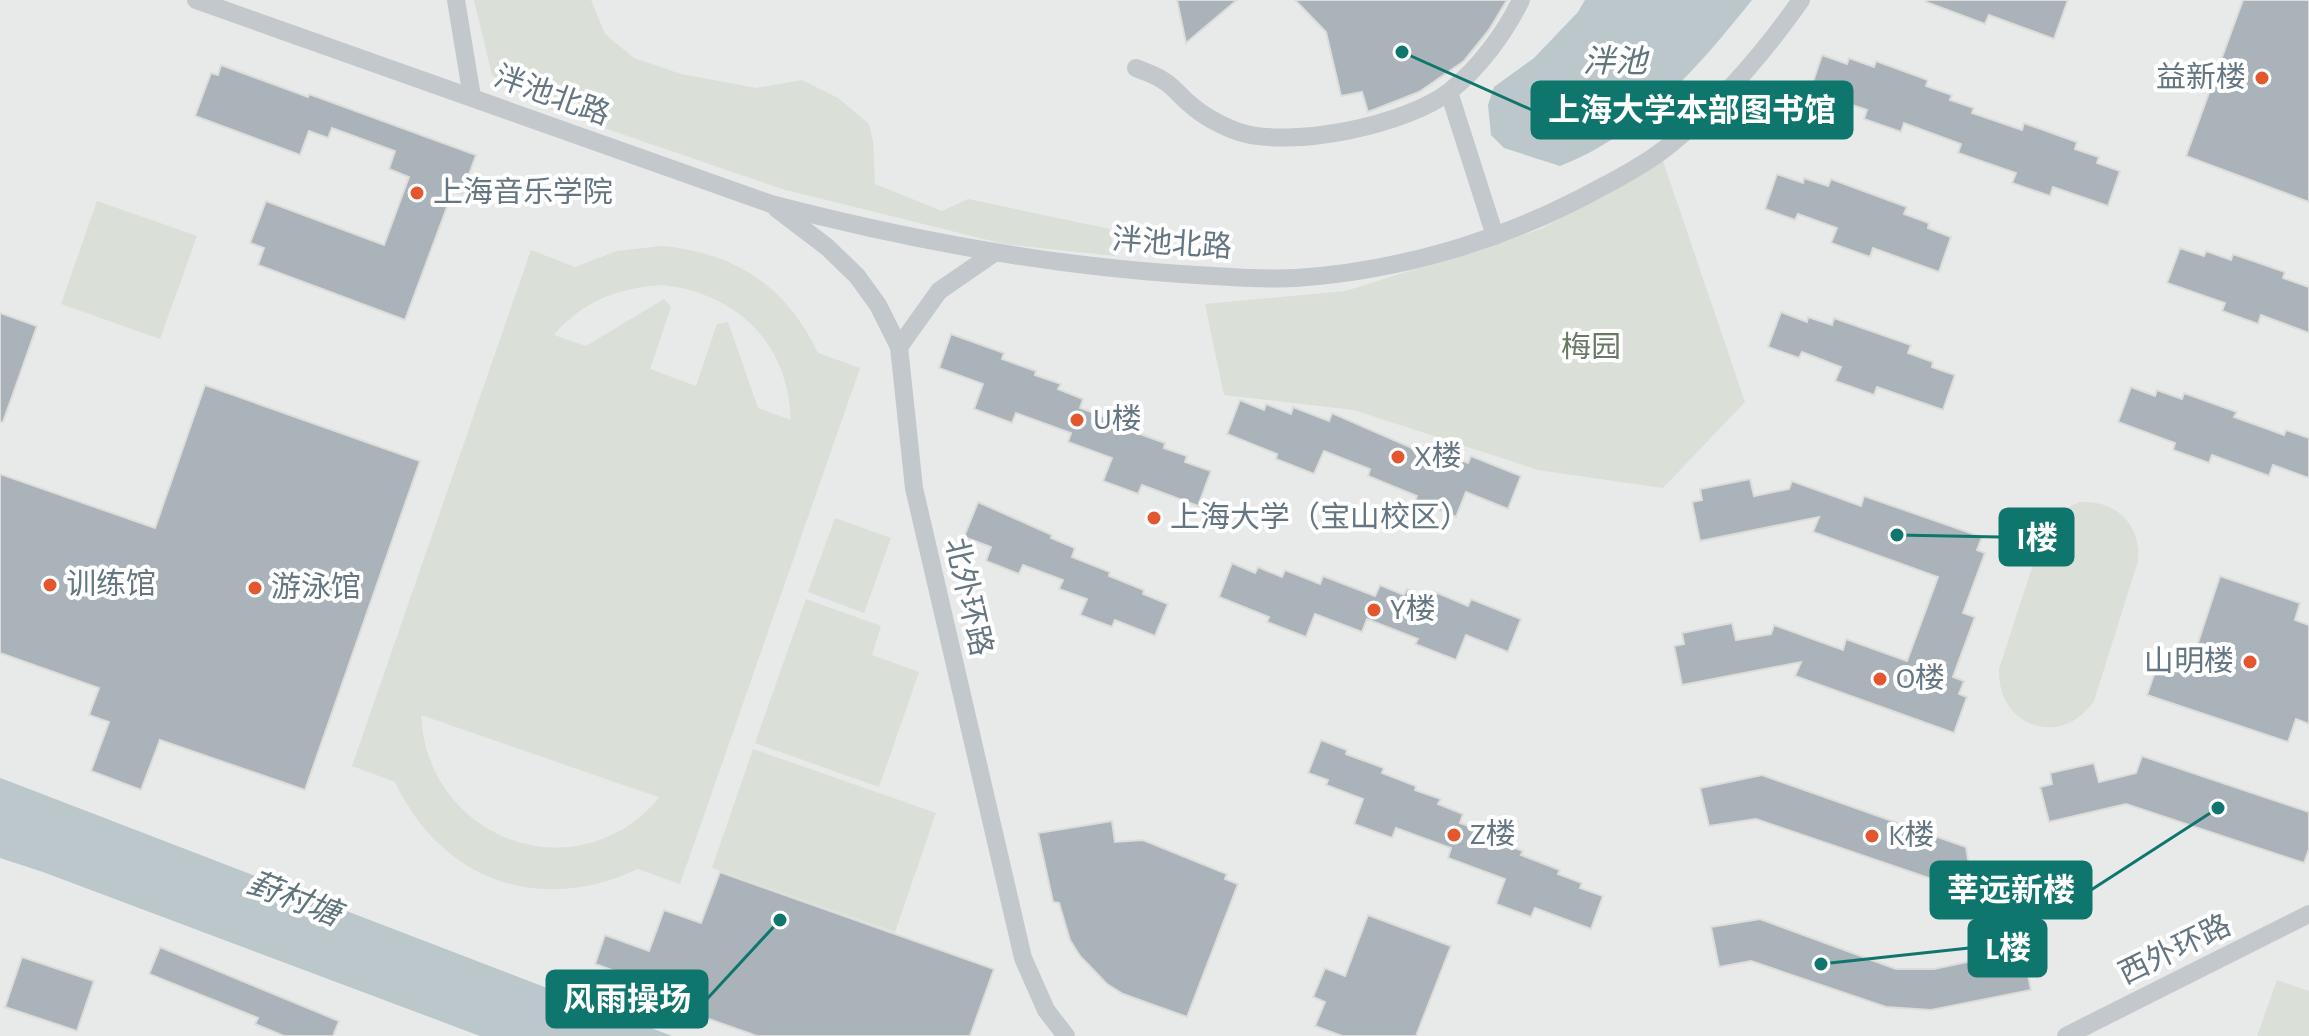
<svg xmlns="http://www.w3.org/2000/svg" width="2309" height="1036" viewBox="0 0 2309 1036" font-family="'Alegreya Sans','Noto Sans SC',sans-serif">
<rect width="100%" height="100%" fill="#fafaf8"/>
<!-- built -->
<rect fill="#e8e9e9" x="0" y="0" width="2309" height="1036"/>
<!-- green -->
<g fill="#dadfd7" fill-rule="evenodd">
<path d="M474,0H591L605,34L634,58L681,74L756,88L802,80L838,98L869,124L873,142L875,184L942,211L968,199L1110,229L1115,256L1004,244L782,189L537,105L492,75Z"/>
<path d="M1663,161L1745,402L1663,488L1538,470L1354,410L1224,395L1205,304L1346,291L1541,229Z"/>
<path d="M97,201L197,236L160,339L61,304Z"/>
<path d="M662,246C736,253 786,286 818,353L860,368L680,884L638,869C539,915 442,881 395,782L352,766L531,250L575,267L617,251ZM663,285C738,294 788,343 791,420L758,408L728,322L717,324L696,386L650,369L671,307L664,299L586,346L554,335C582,301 620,287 663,285ZM421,715L658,797L659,798C577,895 427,840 421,715Z"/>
<path d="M2080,502C2117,500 2141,525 2138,561L2094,701C2061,749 1997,727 1999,669L2044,531L2058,512Z"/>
<path d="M835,518L891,538L864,613L808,592Z"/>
<path d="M806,599L881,626L872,655L919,672L879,787L755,743Z"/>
<path d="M753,749L936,813L895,932L712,868Z"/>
<path d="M2277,980L2309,991V1036H2257Z"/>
</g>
<!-- water -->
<g fill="#bbc7cb">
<path d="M1585,0H1752C1699,66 1641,135 1560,166L1504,148L1491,135L1488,105L1494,87L1534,58L1578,12Z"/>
<path d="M0,778L11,782L672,1036H480L43,872L0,858Z"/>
</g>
<!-- building -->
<g fill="#aab3b9" stroke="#dcdcda" stroke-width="2">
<path d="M1177,0H1237L1186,43Z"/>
<path d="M1295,0H1507L1489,30L1464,61L1419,92L1368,112L1362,92L1341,96L1326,32Z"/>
<path d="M1927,0H2068L2054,39L1989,15L1985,24L1926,2Z"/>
<path d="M2243,0H2309V202L2186,156Z"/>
<path d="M1822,55L1847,64L1849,58L1874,67L1876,61L1928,80L1926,86L1952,95L1950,100L1974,108L1972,113L2022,130L2024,123L2077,142L2075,149L2099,157L2097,163L2120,171L2108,206L2053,187L2050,196L2012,183L2016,173L1958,153L1961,144L1904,123L1901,132L1864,119L1867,110L1810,91Z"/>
<path d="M221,65L308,97L309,94L476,155L462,194L453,191L405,320L258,265L264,248L250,243L266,201L384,245L409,177L389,169L395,151L332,128L328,138L309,131L300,155L195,116L211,73L218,75Z"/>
<path d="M1777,174L1803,183L1804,178L1828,186L1831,179L1907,207L1904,214L1929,223L1928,228L1951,237L1939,272L1873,248L1870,257L1831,243L1837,228L1798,214L1795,220L1765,209Z"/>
<path d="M2180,248L2204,256L2206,251L2231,260L2233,254L2285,272L2283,278L2309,287V333L2261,315L2258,324L2222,311L2225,303L2167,283Z"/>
<path d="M1781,312L1807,322L1808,317L1832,325L1834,318L1911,345L1908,353L1933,362L1932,367L1955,375L1943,410L1877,387L1874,395L1835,381L1841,367L1802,352L1799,358L1768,347Z"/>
<path d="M0,313L37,326L3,422H0Z"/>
<path d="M951,334L1004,353L1002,359L1036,371L1035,375L1061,384L1058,389L1083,399L1080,408L1130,426L1129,430L1165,443L1164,448L1187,456L1185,462L1211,471L1198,506L1142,485L1138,494L1103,481L1112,458L1068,442L1071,433L1016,413L1012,423L974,409L983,384L939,368Z"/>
<path d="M205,385L420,461L305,790L160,740L141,790L91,771L109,722L89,715L99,688L0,653V474L155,528Z"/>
<path d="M2131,387L2155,396L2157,390L2182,399L2184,393L2237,412L2234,417L2284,435L2286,430L2309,438V478L2273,465L2269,476L2212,455L2209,463L2173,450L2175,443L2118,422Z"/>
<path d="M1240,400L1264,410L1266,404L1291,414L1293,407L1329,421L1332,413L1430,456L1433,448L1468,463L1471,456L1521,476L1508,509L1466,492L1456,517L1415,501L1417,496L1368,476L1370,469L1324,451L1314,474L1276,459L1277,454L1227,434Z"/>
<path d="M1750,479L1754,496L1789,489L1792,481L1861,506L1864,496L1982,537L1977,550L1985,553L1963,613L1975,617L1953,677L1964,681L1959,694L1967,697L1954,733L1795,676L1801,662L1682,685L1674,646L1684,644L1682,633L1732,623L1736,640L1771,634L1774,625L1843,650L1846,639L1907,661L1938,577L1813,532L1819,517L1700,541L1692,502L1702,500L1700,489Z"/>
<path d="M978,502L1052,535L1051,538L1075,548L1072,557L1110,572L1109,576L1144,590L1143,594L1168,604L1155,636L1115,620L1112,627L1080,615L1087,599L1059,589L1063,580L1023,565L1019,574L986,561L991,547L964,537Z"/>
<path d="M1232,563L1255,573L1258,567L1282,577L1285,570L1320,584L1323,576L1375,596L1380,585L1404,595L1407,589L1430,598L1433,591L1468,606L1471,599L1521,619L1508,652L1466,635L1456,660L1415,644L1418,639L1367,619L1362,632L1315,614L1306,637L1267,622L1269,617L1219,597Z"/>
<path d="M2220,576L2300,603L2295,620L2309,625V724L2296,719L2288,742L2147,695L2160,657L2190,667Z"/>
<path d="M1321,740L1347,750L1346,754L1384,768L1382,773L1416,786L1415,790L1441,799L1438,804L1463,814L1460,823L1488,833L1486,837L1523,851L1521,855L1560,870L1558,874L1582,883L1580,888L1603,896L1591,929L1535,908L1531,917L1496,904L1505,879L1448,858L1451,848L1396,828L1392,838L1354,824L1363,799L1326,785L1328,780L1308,773Z"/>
<path d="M2142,756L2309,812V849L2304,863L2126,804L2049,822L2040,787L2052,784L2050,773L2094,763L2099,782L2136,773Z"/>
<path d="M1762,775L1966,847L1972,884L1937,893L1932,879L1756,819L1709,826L1700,788Z"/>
<path d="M1112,821L1115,842L1143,840L1227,874L1225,879L1238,884L1187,1017L1123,994L1107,984L1080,956L1070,940L1059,903L1053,902L1038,833Z"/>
<path d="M720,872L994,969L970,1036H757L672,1006L677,993L595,964L605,935L649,951L664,910L701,923Z"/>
<path d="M1368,915L1451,946L1416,1036H1342L1315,1026L1325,1002L1313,997L1325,968L1345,976Z"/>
<path d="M1760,919L1896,969H1934L2023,950L2031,990L1931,1010L1886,1007L1751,961L1719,967L1711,927Z"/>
<path d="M160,947L339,1021L333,1036H284L255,1024L258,1018L149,974Z"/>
<path d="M22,957L94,981L77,1031L5,1007Z"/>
</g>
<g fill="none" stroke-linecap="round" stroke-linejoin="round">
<!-- street -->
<g stroke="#c3c8cc" stroke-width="18">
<path d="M196,0L771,204C906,239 1042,265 1181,274C1219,276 1258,280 1296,278C1402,271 1507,239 1600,188C1623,176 1647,163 1667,147C1718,106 1763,54 1801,0"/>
<path d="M456,0L472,97"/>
<path d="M1136,68C1145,72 1156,75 1164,81C1174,87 1182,98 1191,105C1203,116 1224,127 1239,132C1291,149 1407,125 1450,91C1479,68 1505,33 1521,0"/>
<path d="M1449,92L1495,236"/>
<path d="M777,209L827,247L857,276L878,305L899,347L914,488L1023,958L1046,1010L1066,1036"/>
<path d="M899,347L939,291L994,253"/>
<path d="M2066,1036L2309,914"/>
</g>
</g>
<!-- markers -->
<g fill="#e4572e" stroke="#fff" stroke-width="3">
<circle cx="2262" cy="78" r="8"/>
<circle cx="417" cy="193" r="8"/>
<circle cx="1077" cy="420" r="8"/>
<circle cx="1398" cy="457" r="8"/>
<circle cx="1154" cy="518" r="8"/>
<circle cx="50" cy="585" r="8"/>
<circle cx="255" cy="588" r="8"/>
<circle cx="1374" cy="610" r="8"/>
<circle cx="2250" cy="662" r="8"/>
<circle cx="1880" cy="679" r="8"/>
<circle cx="1454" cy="835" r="8"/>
<circle cx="1872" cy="836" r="8"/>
</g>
<g text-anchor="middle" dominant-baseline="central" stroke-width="8" stroke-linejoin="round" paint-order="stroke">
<!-- poi labels -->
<g font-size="30" fill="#657683" stroke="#fff" text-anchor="start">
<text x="2246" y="78" text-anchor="end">益新楼</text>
<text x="433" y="193">上海音乐学院</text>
<text x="1093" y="420">U楼</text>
<text x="1414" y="457">X楼</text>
<text x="1170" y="518">上海大学（宝山校区）</text>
<text x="66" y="585">训练馆</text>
<text x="271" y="588">游泳馆</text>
<text x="1390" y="610">Y楼</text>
<text x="2234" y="662" text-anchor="end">山明楼</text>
<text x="1896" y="679">O楼</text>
<text x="1470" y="835">Z楼</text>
<text x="1888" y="836">K楼</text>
</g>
<!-- street labels -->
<g font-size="30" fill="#657683" stroke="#fff">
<text transform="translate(552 96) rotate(20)">泮池北路</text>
<text transform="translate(1172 244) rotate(4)">泮池北路</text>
<text transform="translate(968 597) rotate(77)">北外环路</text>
<text transform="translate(2175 950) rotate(-26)">西外环路</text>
</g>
<!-- park labels -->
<g font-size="30" fill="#687a64" stroke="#fff">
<text x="1591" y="348">梅园</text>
</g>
<!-- water labels -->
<g font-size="32" font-style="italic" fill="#60757c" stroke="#fff">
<text x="1615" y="62">泮池</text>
<text transform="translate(294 899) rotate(21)">葑村塘</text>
</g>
</g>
<!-- callouts -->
<path fill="none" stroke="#0f766e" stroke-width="3" d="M1402 52L1532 110M1897 535L2000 537M2218 808L2091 890M1821 964L1969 948M780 920L707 999"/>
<g fill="#0f766e" stroke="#fff" stroke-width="3">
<circle cx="1402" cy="52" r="8"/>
<circle cx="1897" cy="535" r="8"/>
<circle cx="2218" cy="808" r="8"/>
<circle cx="1821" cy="964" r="8"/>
<circle cx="780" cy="920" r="8"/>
</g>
<g fill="#0f766e" stroke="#0f766e" stroke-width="3">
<rect x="1532" y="82" width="320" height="56" rx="8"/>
<rect x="2000" y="509" width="73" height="56" rx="8"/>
<rect x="1931" y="862" width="160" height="56" rx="8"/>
<rect x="1969" y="920" width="77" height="56" rx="8"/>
<rect x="547" y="971" width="160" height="56" rx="8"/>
</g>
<g font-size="32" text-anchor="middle" font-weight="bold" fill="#fff">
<text x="1692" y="121">上海大学本部图书馆</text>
<text x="2037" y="549">I楼</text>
<text x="2011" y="901">莘远新楼</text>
<text x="2008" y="959">L楼</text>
<text x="627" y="1010">风雨操场</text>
</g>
</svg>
